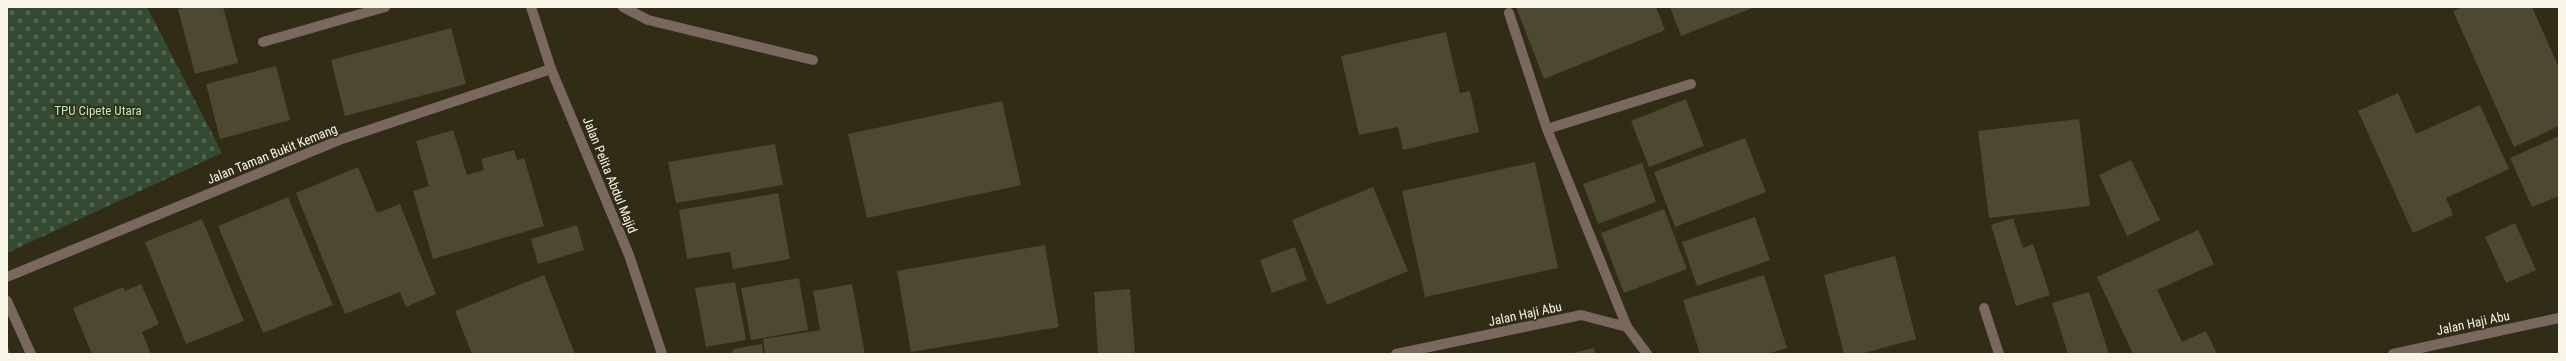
<svg xmlns="http://www.w3.org/2000/svg" width="2566" height="361" viewBox="0 0 2566 361" font-family="'Roboto Condensed',sans-serif">
<defs>
<pattern id="cemetery-stones" width="16" height="16" patternUnits="userSpaceOnUse"><rect width="16" height="16" fill="#354a32"/><path d="M2 7V4a2 2 0 0 1 4 0v3zM10 15v-3a2 2 0 0 1 4 0v3z" fill="#536550"/></pattern>
</defs>
<rect width="100%" height="100%" fill="#302c15"/>
<!-- cemetery -->
<path fill="url(#cemetery-stones)" d="M7,7H147L222,153L7,253Z"/>
<!-- building -->
<g fill="#4d4930">
<path d="M187,7H223L238,63L195,74L178,9Z"/>
<path d="M1516,7H1656L1665,30L1544,79Z"/>
<path d="M1670,7H1755L1681,36Z"/>
<path d="M2463,7H2532L2559,68V126L2514,147L2453,11Z"/>
<path d="M451,28L466,84L345,116L331,60Z"/>
<path d="M1446,32L1460,93L1470,91L1479,132L1403,150L1398,127L1359,135L1341,56Z"/>
<path d="M276,66L290,120L220,139L206,84Z"/>
<path d="M2398,93L2416,134L2480,105L2509,169L2446,198L2453,215L2413,233L2358,111Z"/>
<path d="M1686,99L1704,146L1649,167L1631,121Z"/>
<path d="M1002,101L1021,185L867,218L848,134Z"/>
<path d="M2079,119L2090,206L1989,218L1978,131Z"/>
<path d="M453,130L467,175L484,170L481,159L514,150L517,160L524,158L544,226L433,259L413,191L429,186L416,141Z"/>
<path d="M2559,136V196L2532,207L2510,158Z"/>
<path d="M1745,138L1766,192L1675,227L1654,172Z"/>
<path d="M775,144L783,185L676,203L668,162Z"/>
<path d="M2131,160L2160,220L2127,236L2099,175Z"/>
<path d="M1535,162L1558,268L1425,297L1402,191Z"/>
<path d="M1642,163L1656,202L1598,224L1583,184Z"/>
<path d="M358,167L377,213L400,204L436,294L406,307L400,292L345,314L296,193Z"/>
<path d="M1373,187L1408,271L1327,305L1292,220Z"/>
<path d="M778,193L790,259L733,269L730,252L687,259L679,210Z"/>
<path d="M288,197L333,305L263,333L218,226Z"/>
<path d="M1664,209L1687,269L1624,293L1601,233Z"/>
<path d="M1755,217L1770,260L1697,286L1682,242Z"/>
<path d="M2013,218L2023,248L2033,244L2050,295L2016,306L1991,225Z"/>
<path d="M202,219L244,321L186,344L145,242Z"/>
<path d="M2515,223L2536,270L2506,283L2485,237Z"/>
<path d="M577,225L584,250L538,264L531,239Z"/>
<path d="M2198,230L2214,264L2157,290L2182,342L2206,331L2217,354H2133L2097,277Z"/>
<path d="M1045,245L1059,327L911,352L897,271Z"/>
<path d="M1295,247L1307,280L1272,293L1260,260Z"/>
<path d="M1895,256L1916,339L1860,354H1844L1824,275Z"/>
<path d="M544,275L575,354H472L455,311Z"/>
<path d="M1764,275L1787,348L1767,354H1700L1683,300Z"/>
<path d="M799,278L808,330L751,340L741,288Z"/>
<path d="M735,282L746,340L706,347L695,288Z"/>
<path d="M141,284L159,324L142,332L151,354H92L73,308L123,287L125,291Z"/>
<path d="M852,284L865,354H765L763,339L820,330L813,291Z"/>
<path d="M1130,289L1135,354H1098L1094,292Z"/>
<path d="M2089,292L2109,354H2068L2052,303Z"/>
<path d="M762,344L763,354H725L733,352V349Z"/>
<path d="M7,345L11,354H7Z"/>
<path d="M1594,348L1595,354H1573V353Z"/>
</g>
<g fill="none" stroke-linecap="round" stroke-linejoin="round">
<!-- service -->
<g stroke="#7a685e" stroke-width="10">
<path d="M623,7L648,20L813,60"/>
<path d="M263,42L385,7"/>
</g>
<!-- minor -->
<g stroke="#7a685e" stroke-width="10">
<path d="M1509,13L1547,129L1627,327"/>
<path d="M1547,129L1691,84"/>
<path d="M7,277L342,139L551,69"/>
<path d="M7,301L31,354"/>
<path d="M1984,308L1999,354"/>
<path d="M1396,354L1581,315L1627,327L1647,354"/>
<path d="M2393,354L2559,318"/>
</g>
<!-- tertiary -->
<path stroke="#7a685e" stroke-width="10" d="M531,7L551,69L629,255L662,354"/>
</g>
<g text-anchor="middle" dominant-baseline="central" stroke-width="3.5" stroke-linejoin="round" paint-order="stroke">
<!-- park labels -->
<g font-size="13" fill="#bbebb3" stroke="#302c15">
<text x="98" y="110">TPU Cipete Utara</text>
</g>
<!-- street labels -->
<g font-size="13" fill="#f7f5e6" stroke="#302c15">
<text transform="translate(272 154) rotate(-22)">Jalan Taman Bukit Kemang</text>
<text transform="translate(610 175) rotate(68)">Jalan Pelita Abdul Majid</text>
<text transform="translate(1525 314) rotate(-12)">Jalan Haji Abu</text>
<text transform="translate(2473 323) rotate(-12)">Jalan Haji Abu</text>
</g>
</g>
<!-- border -->
<rect width="2566" height="361" fill="none" stroke="#f7f5e6" stroke-width="16"/>
</svg>
